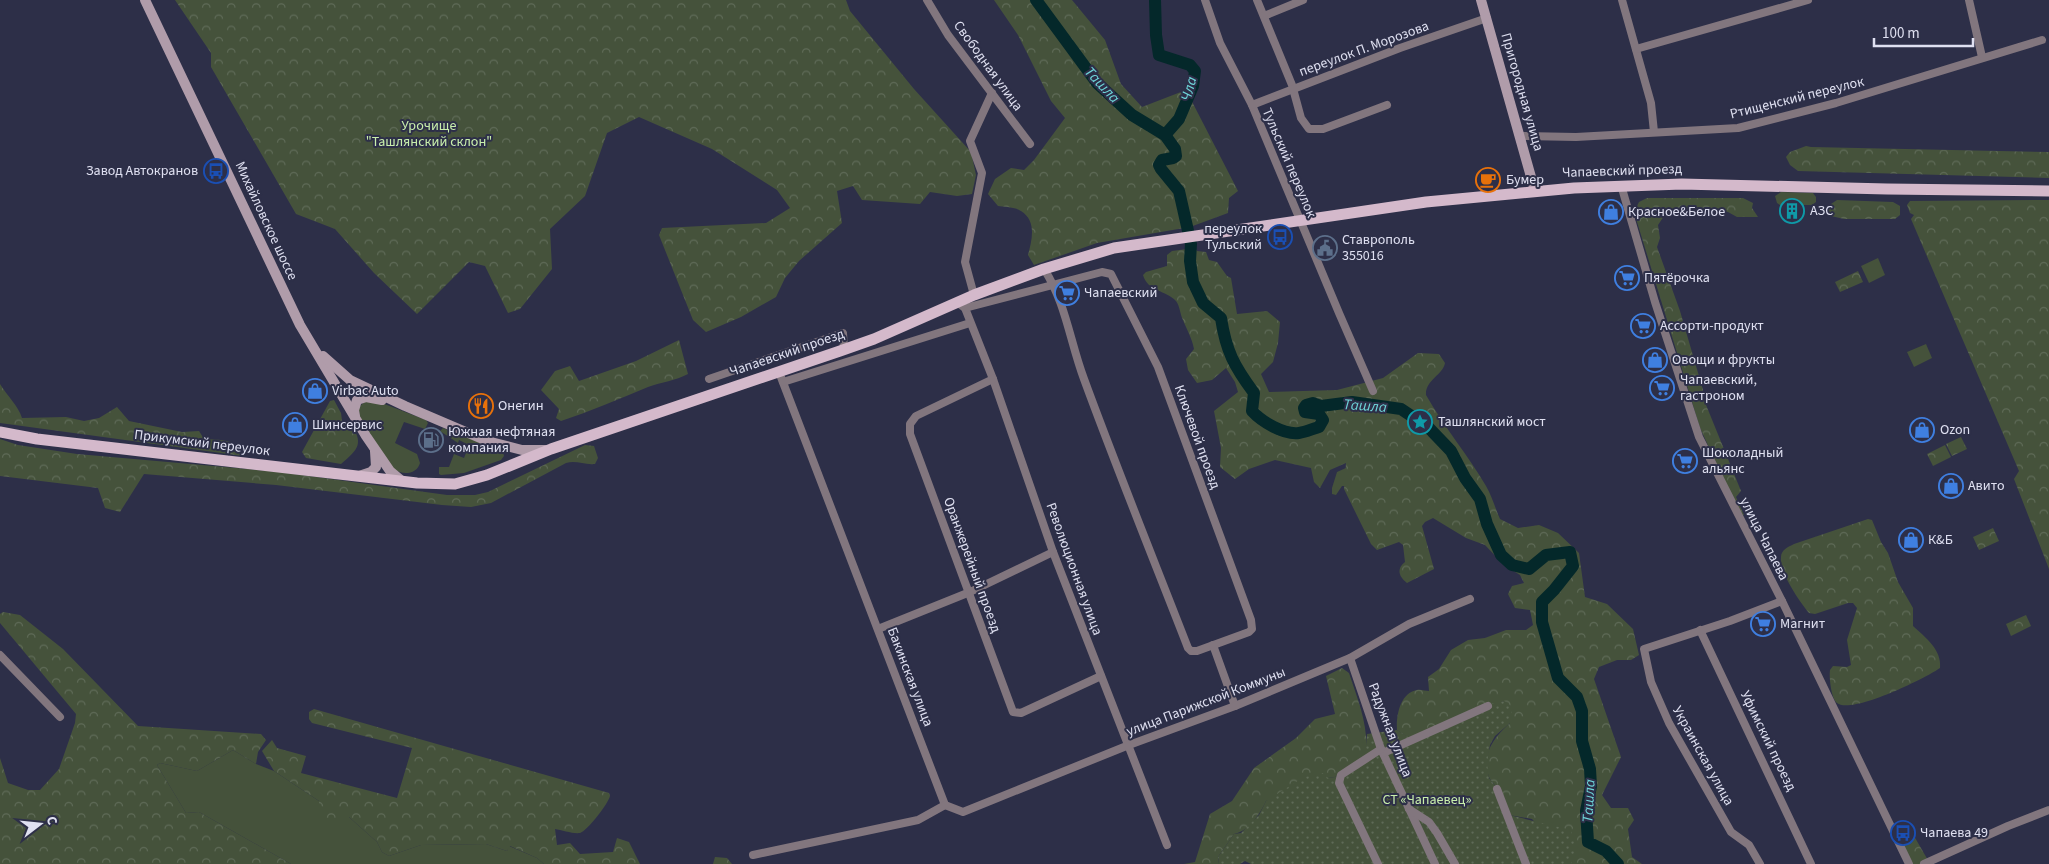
<svg xmlns="http://www.w3.org/2000/svg" width="2049" height="864" viewBox="0 0 2049 864" font-family="'Source Sans 3',sans-serif">
<defs>
<pattern id="forest-crowns" width="20" height="18" patternUnits="userSpaceOnUse" patternTransform="scale(1.25)"><rect width="20" height="18" fill="#45523b"/><path d="M2 6a3 3 0 1 1 6 0M12 15a3 3 0 1 1 6 0" fill="none" stroke="#5f6b58"/></pattern>
<pattern id="garden-dots" width="8" height="8" patternUnits="userSpaceOnUse" patternTransform="scale(1.25)"><rect width="8" height="8" fill="#45523b"/><path d="M2 2h.1M6 6h.1" fill="none" stroke="#5f6b58" stroke-width="1.8" stroke-linecap="round"/></pattern>
</defs>
<rect width="100%" height="100%" fill="#2d2f48"/>
<!-- grass -->
<g fill="#45523b">
<path d="M1781,192L1813,193L1816,197V202L1812,205H1780L1777,203L1775,196Z"/>
<path d="M1878,258L1885,275L1869,283L1861,266Z"/>
<path d="M1926,344L1932,358L1914,367L1907,352Z"/>
<path d="M374,400L426,420L428,423L425,429L404,422L395,443L417,454L420,463C417,474 403,476 394,469C390,466 364,425 361,419C359,416 359,412 359,408C363,401 367,401 374,400Z"/>
<path d="M443,428L503,452L504,456L501,460L464,473L441,475L439,474V467H449L454,454L464,458L469,445L459,440L458,443L440,431Z"/>
<path d="M1348,467L1350,486H1342L1336,495L1332,494V488L1337,472Z"/>
<path d="M233,750L256,764L274,771L343,817H349L377,842L382,852L389,856L421,845L486,844L507,851L509,846L537,858L544,864H291L199,812L186,813L157,765L160,763L197,771Z"/>
</g>
<!-- forest -->
<g fill="url(#forest-crowns)">
<path d="M175,0H846L850,11L914,89L971,152L976,175L972,194L957,196L930,192L920,204L862,200L853,186L837,191L842,223L799,261L785,278L776,297L741,317L706,332L693,320L659,235L662,228L766,223L790,208L777,190L712,149L639,117L607,133L585,196L550,229L552,269L520,309L508,313L485,266L469,262L417,314L374,273L335,229L296,214L211,67V53Z"/>
<path d="M994,0H1072L1105,40L1121,84L1142,107L1186,90L1238,191L1229,198L1228,213L1190,227L1097,243L1034,265L1028,255C1032,240 1037,221 1021,211C1016,207 1004,207 998,206L988,194L995,179L1011,168L1024,170L1034,160L1065,118L1051,101L1018,35Z"/>
<path d="M1806,146L1811,147L2049,152V178L1798,171L1790,165L1786,157L1790,152Z"/>
<path d="M1647,198H1743L1753,203L1752,208L1758,217H1737L1728,212L1698,207L1688,213L1664,216L1658,225L1660,238L1657,247L1680,311L1703,390L1702,395L1741,491L1736,497L1744,515L1741,516L1700,428L1634,212L1639,202Z"/>
<path d="M1837,200L1893,202L1900,206V215L1895,219H1844L1831,216L1828,211L1831,204Z"/>
<path d="M2049,200V569L2014,479L2019,471L1911,219L1914,215L1910,213L1907,205L1910,201Z"/>
<path d="M1195,248L1197,251L1206,252L1209,260L1217,262L1227,276L1231,278L1237,314L1267,311L1280,322L1278,343L1273,362L1261,374L1269,392L1337,390L1383,378L1418,353L1439,354L1445,363C1443,375 1425,380 1426,395C1444,427 1468,455 1486,486C1492,496 1495,508 1500,519L1518,528L1539,525L1558,533L1579,553L1585,597L1607,604L1633,629L1639,655L1631,660H1617L1599,667L1594,679L1621,757L1602,795L1611,808H1628L1634,820L1628,829L1632,857L1642,864H1572L1532,819L1509,815C1506,806 1502,798 1498,790C1496,785 1491,782 1489,777C1481,754 1494,737 1510,723L1504,701L1409,738L1397,730C1396,716 1400,693 1417,690C1420,689 1426,691 1429,691L1428,677L1439,669L1451,650L1468,640L1485,638L1506,630H1526L1533,625L1530,610L1515,608L1508,594L1512,586L1524,583L1520,575L1504,565L1485,545L1466,538L1433,518L1425,522L1422,526L1434,569L1407,583C1399,577 1396,569 1405,562L1403,545L1399,542L1377,550L1371,544L1344,489L1346,463L1330,470L1320,488L1314,482L1311,468L1275,460L1249,469L1235,479L1220,467L1221,448L1214,411L1238,392L1235,382L1226,368L1212,380L1197,383L1188,370L1186,359L1194,349C1192,338 1187,330 1183,320C1180,314 1180,306 1176,301C1166,290 1148,292 1143,275L1146,272L1167,266V255L1172,251Z"/>
<path d="M1858,271L1863,282L1840,292L1835,282Z"/>
<path d="M679,340L688,374C675,381 662,382 648,387C619,399 591,411 561,421L556,418L559,409L541,390L555,371L570,366L579,381L636,361Z"/>
<path d="M0,384C7,396 18,405 22,418L66,417L84,421L99,418L117,407L129,421L182,432L199,431L204,439C220,440 236,439 246,453L243,456L0,423Z"/>
<path d="M334,400L341,413L342,421L350,423C364,443 359,449 341,464L306,458L302,452L330,401Z"/>
<path d="M1961,437L1967,449L1952,456L1946,444Z"/>
<path d="M0,439L18,445L77,454L280,472L447,495H475L488,492L585,445L594,446L598,458L595,464C584,465 576,460 566,463L491,503L471,507L442,505L276,485L144,474L120,512L105,508L98,488L0,476Z"/>
<path d="M1945,445L1951,457L1933,466L1927,454Z"/>
<path d="M1868,519L1872,520L1881,542L1888,553L1898,582L1913,608V626C1926,638 1942,650 1940,668C1926,678 1851,715 1837,703C1831,698 1829,677 1830,670L1833,666L1847,667L1851,665L1847,640L1857,608L1853,603H1848L1815,614L1809,613C1800,602 1779,572 1781,557C1781,550 1788,547 1794,544Z"/>
<path d="M1993,528L1999,541L1979,550L1973,537Z"/>
<path d="M3,612L20,615L63,649L138,726L261,734L266,740L258,752L256,764L233,750L197,771L160,763L157,765L186,813L199,812L291,864H0V758L8,783L28,790H40L59,769L75,723L76,714L0,623V614Z"/>
<path d="M2026,615L2031,626L2011,636L2006,624Z"/>
<path d="M1342,668L1349,673C1359,703 1369,726 1366,758L1335,777L1328,778L1266,801C1260,814 1249,831 1234,834L1218,857L1219,864H1184L1195,862L1210,814L1232,801L1254,768L1296,738L1315,719L1335,714L1326,676Z"/>
<path d="M314,709L609,793L610,796C608,804 587,831 580,833C573,834 562,830 555,829L557,845L570,843L580,854L613,852L617,838L629,842L640,864H544L537,858L510,846L507,851L486,844L421,845L389,856L382,852L377,842L349,817H343L331,826L319,820V801L274,771L262,751L272,740L277,748L306,756L301,773L397,798L412,748L312,723L309,719V712Z"/>
<path d="M1907,825L1911,834L1914,836L1929,862L1927,864H1912L1897,829Z"/>
<path d="M715,857L727,858L732,864H713Z"/>
</g>
<!-- garden -->
<path fill="url(#garden-dots)" d="M1504,701L1508,703L1512,709L1510,723L1495,736L1490,745L1487,763L1489,778L1497,788L1509,815L1571,830L1576,849L1571,861L1572,864H1251L1245,861L1240,864H1219L1218,857L1234,834L1241,833L1259,815L1266,801L1304,777L1323,773L1328,778L1335,777L1365,758L1367,734L1397,730L1410,738L1480,706Z"/>
<g fill="none" stroke-linecap="round" stroke-linejoin="round">
<!-- river -->
<g stroke="#04282a" stroke-width="12">
<path d="M1036,0L1097,83L1132,115L1165,135L1175,149L1176,156L1173,158L1162,160L1159,165L1161,169L1179,191L1191,244L1190,261L1193,282L1203,303L1221,318C1226,351 1234,366 1254,393L1252,411C1262,422 1284,435 1299,433C1306,432 1312,429 1319,427L1323,420L1319,414L1305,412L1304,408L1306,405L1313,403L1321,406L1352,402L1401,409L1428,427L1451,451L1465,478L1480,499L1487,524L1501,555L1512,565L1529,569L1546,555L1570,552L1573,566L1554,590L1542,602V622L1558,678L1577,697L1582,711V741L1590,769L1591,786L1586,811L1588,842L1606,851L1618,864"/>
<path d="M1155,0L1156,35L1159,55L1190,65L1195,71L1193,86L1179,119L1165,135"/>
</g>
<!-- street -->
<g stroke="#82767e" stroke-width="8">
<path d="M927,0L948,35L1030,144"/>
<path d="M1205,0L1220,43L1252,105L1339,313L1373,391"/>
<path d="M1257,0L1292,85L1301,118L1309,129H1323L1387,105"/>
<path d="M1622,0L1651,103L1654,132"/>
<path d="M1969,0L1982,57"/>
<path d="M1264,16L1303,0"/>
<path d="M1636,49L1808,0"/>
<path d="M1252,105L1400,48L1487,18"/>
<path d="M1520,136L1576,137L1738,128L1836,103L2042,40"/>
<path d="M1621,185L1655,302L1699,437L1782,601L1909,864"/>
<path d="M974,295L965,262L982,173L970,141L992,93"/>
<path d="M961,305L965,308L993,379L1053,552L1167,845"/>
<path d="M965,308L1102,272L1111,274L1158,367L1251,620L1252,629L1249,632L1197,651H1191L1188,648C1153,558 1117,469 1084,379C1070,342 1066,303 1044,269"/>
<path d="M779,372L945,805"/>
<path d="M709,379L843,333L844,350"/>
<path d="M993,379L916,416L910,424V434L1013,712L1021,713L1101,676"/>
<path d="M783,382L970,323"/>
<path d="M878,629L970,592L1053,552"/>
<path d="M1700,630L1811,864"/>
<path d="M1213,645L1235,706"/>
<path d="M0,655L60,717"/>
<path d="M1350,658L1381,749L1435,864"/>
<path d="M1383,753L1488,706"/>
<path d="M1497,789L1526,864"/>
<path d="M945,805L963,812L1129,745L1235,706L1350,658L1409,624L1470,599"/>
<path d="M1409,809L1429,822L1437,833L1455,864"/>
<path d="M753,855L918,820L945,805"/>
<path d="M1378,864L1339,783L1341,775L1381,749"/>
<path d="M1760,864L1749,845L1731,832L1669,723L1651,682L1644,649L1730,621L1782,601"/>
<path d="M1924,864L2008,826L2049,810"/>
</g>
<!-- secondary -->
<g stroke="#b09caa" stroke-width="10">
<path d="M145,0L300,325L366,436L390,471L402,481"/>
<path d="M1481,0L1535,191"/>
<path d="M323,356L350,380L405,406L487,441L522,450H545"/>
<path d="M355,416L354,410L357,400L366,397L382,400"/>
<path d="M359,476L371,472L376,467L375,451"/>
</g>
<!-- primary -->
<path stroke="#d4b9cb" stroke-width="11" d="M0,432L37,439L417,483L455,484L487,475L551,449L840,351L874,339L974,295L1044,269L1114,248L1426,202L1574,188L1682,184L1887,189L2049,191"/>
</g>
<!-- icons -->
<defs>
<symbol id="bus-ring" viewBox="-11 -11 22 22"><circle r="9.5" fill="#2d2f48" stroke="#1a4fb4" stroke-width="1.5"/><path d="M-5-6H5V4H4V6H2V4H-2V6H-4V4H-5ZM-3.5-4V0h7V-4ZM-3.5 1.2v1.5H-2V1.2ZM2 1.2v1.5H3.5V1.2Z" fill="#1a4fb4"/></symbol>
<symbol id="cafe-ring" viewBox="-11 -11 22 22"><circle r="9.5" fill="#2d2f48" stroke="#e8710a" stroke-width="1.5"/><path d="M-5.5-4.5H6V0H3Q3 3.5 0 3.5H-2.5Q-5.5 3.5-5.5 0ZM3-3.2v2h1.7v-2ZM-6 4.5H4V6H-6Z" fill="#e8710a"/></symbol>
<symbol id="building-ring" viewBox="-11 -11 22 22"><circle r="9.5" fill="#2d2f48" stroke="#0f9aa8" stroke-width="1.5"/><path d="M-4-6H4V6H1V3H-1V6H-4ZM-2.5-4.3h1.7v1.8h-1.7ZM.8-4.3h1.7v1.8H.8ZM-2.5-1h1.7V.8h-1.7ZM.8-1h1.7V.8H.8Z" fill="#0f9aa8"/></symbol>
<symbol id="shop-ring" viewBox="-11 -11 22 22"><circle r="9.5" fill="#2d2f48" stroke="#3f7fe0" stroke-width="1.5"/><path d="M-5-2.5h2.3a2.7 3.5 0 0 1 5.4 0H5L5.5 6h-11ZM-1.5-2.5h3a1.5 2.3 0 0 0-3 0Z" fill="#3f7fe0"/></symbol>
<symbol id="civic-ring" viewBox="-11 -11 22 22"><circle r="9.5" fill="#2d2f48" stroke="#5c6f8a" stroke-width="1.5"/><path d="M-.6-6.5H3V-4.5H.6V-3L4-1V1h2V6H-6V1h2V-1L-.6-3ZM-1.2 2.5V6h2.4V2.5Z" fill="#5c6f8a"/></symbol>
<symbol id="supermarket-ring" viewBox="-11 -11 22 22"><circle r="9.5" fill="#2d2f48" stroke="#3f7fe0" stroke-width="1.5"/><path d="M-6-5.5h2.5l.6 2H6L4.5 2H-2.5L-4.4-4H-6ZM-1.5 3.2a1.3 1.3 0 1 0 .1 0ZM3 3.2a1.3 1.3 0 1 0 .1 0Z" fill="#3f7fe0"/></symbol>
<symbol id="restaurant-ring" viewBox="-11 -11 22 22"><circle r="9.5" fill="#2d2f48" stroke="#e8710a" stroke-width="1.5"/><path d="M-5-6h1v4h1v-4h1v4h1v-4h1v5L-1.5 .5V6h-2V.5L-5-1ZM5-6V6H3V1.5H1.5Q1.5-4 5-6Z" fill="#e8710a"/></symbol>
<symbol id="sight-ring" viewBox="-11 -11 22 22"><circle r="9.5" fill="#2d2f48" stroke="#0f9aa8" stroke-width="1.5"/><path d="M0-6L1.8-2.2L6-1.7L2.9 1.2L3.7 5.4L0 3.3L-3.7 5.4L-2.9 1.2L-6-1.7L-1.8-2.2Z" fill="#0f9aa8"/></symbol>
<symbol id="fuel-ring" viewBox="-11 -11 22 22"><circle r="9.5" fill="#2d2f48" stroke="#5c6f8a" stroke-width="1.5"/><path d="M-5.5-6h7V0h2V4h1.3V-2.5L3-4.5l.8-.8L6-3V5H2.5V1h-1V6h-7ZM-4.2-4.7v3.2H.2V-4.7Z" fill="#5c6f8a"/></symbol>
</defs>
<g fill-rule="evenodd">
<use href="#bus-ring" x="202" y="157" width="28" height="28"/>
<use href="#cafe-ring" x="1474" y="166" width="28" height="28"/>
<use href="#building-ring" x="1778" y="197" width="28" height="28"/>
<use href="#shop-ring" x="1597" y="198" width="28" height="28"/>
<use href="#bus-ring" x="1266" y="223" width="28" height="28"/>
<use href="#civic-ring" x="1311" y="234" width="28" height="28"/>
<use href="#supermarket-ring" x="1613" y="264" width="28" height="28"/>
<use href="#supermarket-ring" x="1053" y="279" width="28" height="28"/>
<use href="#supermarket-ring" x="1629" y="312" width="28" height="28"/>
<use href="#shop-ring" x="1641" y="346" width="28" height="28"/>
<use href="#supermarket-ring" x="1648" y="374" width="28" height="28"/>
<use href="#shop-ring" x="301" y="377" width="28" height="28"/>
<use href="#restaurant-ring" x="467" y="392" width="28" height="28"/>
<use href="#sight-ring" x="1406" y="408" width="28" height="28"/>
<use href="#shop-ring" x="281" y="411" width="28" height="28"/>
<use href="#shop-ring" x="1908" y="416" width="28" height="28"/>
<use href="#fuel-ring" x="417" y="426" width="28" height="28"/>
<use href="#supermarket-ring" x="1671" y="447" width="28" height="28"/>
<use href="#shop-ring" x="1937" y="472" width="28" height="28"/>
<use href="#shop-ring" x="1897" y="526" width="28" height="28"/>
<use href="#supermarket-ring" x="1749" y="610" width="28" height="28"/>
<use href="#bus-ring" x="1889" y="819" width="28" height="28"/>
</g>
<g text-anchor="middle" dominant-baseline="central" stroke-width="4" stroke-linejoin="round" paint-order="stroke">
<!-- street labels -->
<g font-size="14" fill="#dfe0f1" stroke="#2d2f48">
<text transform="translate(1364 49) rotate(-20)">переулок П. Морозова</text>
<text transform="translate(988 66) rotate(54)">Свободная улица</text>
<text transform="translate(1522 92) rotate(74)">Пригородная улица</text>
<text transform="translate(1797 98) rotate(-14)">Ртищенский переулок</text>
<text transform="translate(1289 163) rotate(67)">Тульский переулок</text>
<text transform="translate(1622 171) rotate(-2)">Чапаевский проезд</text>
<text transform="translate(266 221) rotate(65)">Михайловское шоссе</text>
<text transform="translate(787 353) rotate(-19)">Чапаевский проезд</text>
<text transform="translate(1197 437) rotate(70)">Ключевой проезд</text>
<text transform="translate(202 443) rotate(7)">Прикумский переулок</text>
<text transform="translate(1764 539) rotate(63)">улица Чапаева</text>
<text transform="translate(972 565) rotate(70)">Оранжерейный проезд</text>
<text transform="translate(1074 569) rotate(70)">Революционная улица</text>
<text transform="translate(910 677) rotate(69)">Бакинская улица</text>
<text transform="translate(1206 702) rotate(-21)">улица Парижской Коммуны</text>
<text transform="translate(1390 730) rotate(69)">Радужная улица</text>
<text transform="translate(1768 741) rotate(64)">Уфимский проезд</text>
<text transform="translate(1703 756) rotate(61)">Украинская улица</text>
</g>
<!-- park labels -->
<g font-size="14" fill="#c9efac" stroke="#2d2f48">
<text x="429" y="126">Урочище<tspan x="429" dy="16">"Ташлянский склон"</tspan></text>
<text x="1427" y="800">СТ «Чапаевец»</text>
</g>
<!-- poi labels -->
<g font-size="14" fill="#dfe0f1" stroke="#2d2f48" text-anchor="start">
<text x="198" y="171" text-anchor="end">Завод Автокранов</text>
<text x="1506" y="180">Бумер</text>
<text x="1810" y="211">АЗС</text>
<text x="1628" y="212">Красное&amp;Белое</text>
<text x="1262" y="229" text-anchor="end">переулок<tspan x="1262" dy="16">Тульский</tspan></text>
<text x="1342" y="240">Ставрополь<tspan x="1342" dy="16">355016</tspan></text>
<text x="1644" y="278">Пятёрочка</text>
<text x="1084" y="293">Чапаевский</text>
<text x="1660" y="326">Ассорти-продукт</text>
<text x="1672" y="360">Овощи и фрукты</text>
<text x="1680" y="380">Чапаевский,<tspan x="1680" dy="16">гастроном</tspan></text>
<text x="332" y="391">Virbac Auto</text>
<text x="498" y="406">Онегин</text>
<text x="1438" y="422">Ташлянский мост</text>
<text x="312" y="425">Шинсервис</text>
<text x="1940" y="430">Ozon</text>
<text x="448" y="432">Южная нефтяная<tspan x="448" dy="16">компания</tspan></text>
<text x="1702" y="453">Шоколадный<tspan x="1702" dy="16">альянс</tspan></text>
<text x="1968" y="486">Авито</text>
<text x="1928" y="540">К&amp;Б</text>
<text x="1780" y="624">Магнит</text>
<text x="1920" y="833">Чапаева 49</text>
</g>
<!-- water labels -->
<g font-size="15" font-style="italic" fill="#6ed6da" stroke="#2d2f48">
<text transform="translate(1102 85) rotate(47)">Ташла</text>
<text transform="translate(1189 89) rotate(-75)">Чла</text>
<text transform="translate(1365 406) rotate(4)">Ташла</text>
<text transform="translate(1589 801) rotate(-87)">Ташла</text>
</g>
</g>
<!-- north arrow -->
<g transform="translate(40 824) rotate(74)" stroke="#2d2f48" stroke-width="4" paint-order="stroke">
<path d="M0-4L9 19L0 12L-9 19Z" fill="#dfe0f1"/>
<text y="-8" font-size="14" font-weight="bold" text-anchor="middle" fill="#dfe0f1">С</text>
</g>
<!-- scale -->
<path d="M1874 38v8h99v-8" fill="none" stroke="#dfe0f1" stroke-width="2.5"/>
<text x="1882" y="38" font-size="15" fill="#dfe0f1" stroke="#2d2f48" stroke-width="4" paint-order="stroke">100 m</text>
</svg>
